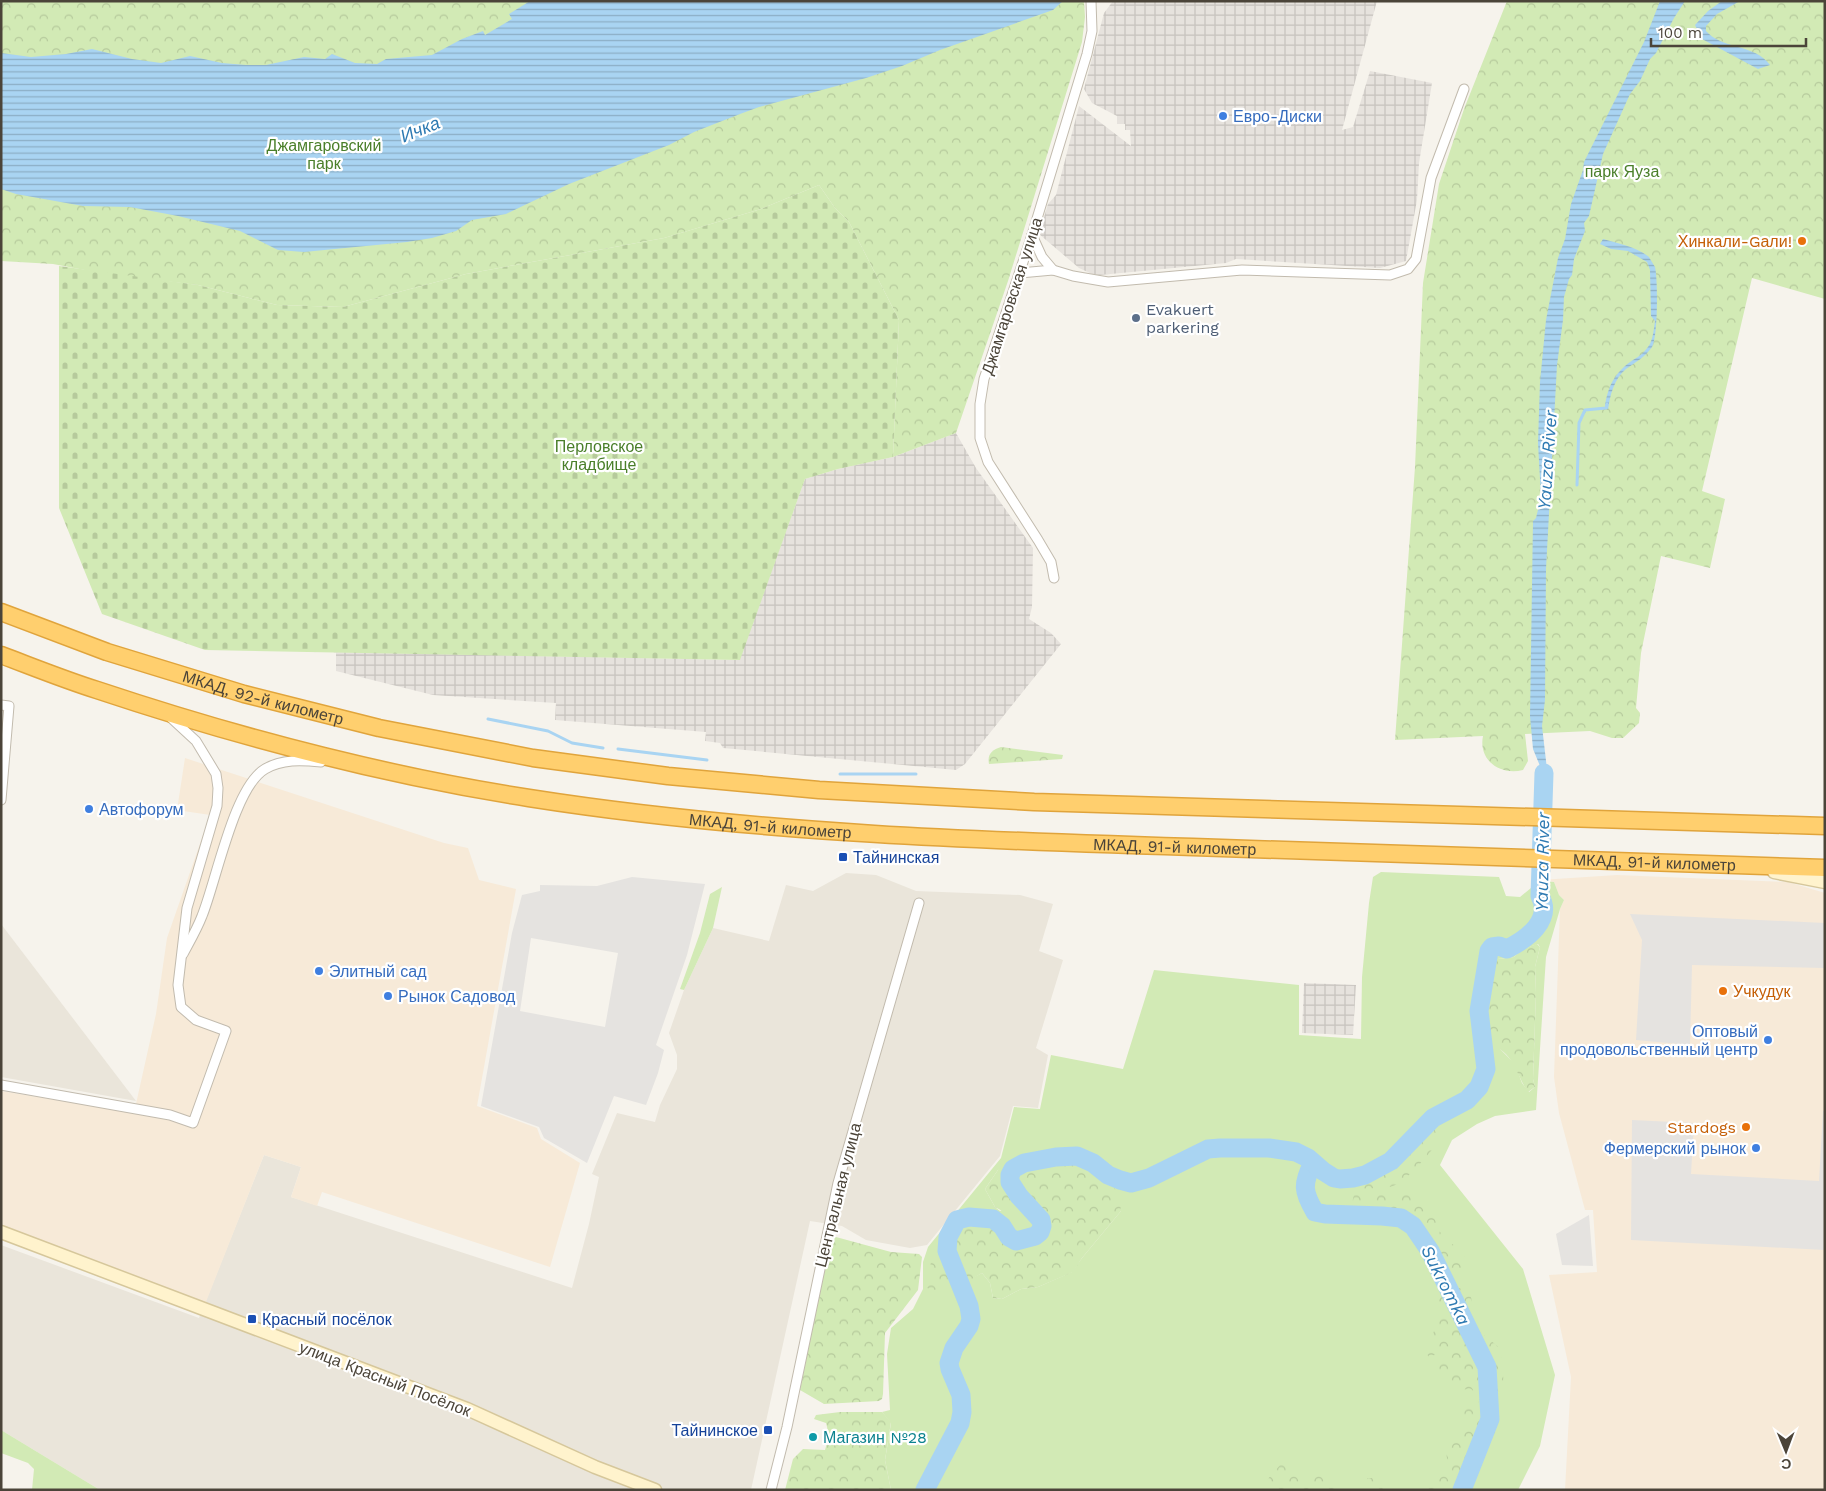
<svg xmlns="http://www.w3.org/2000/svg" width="1826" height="1491" viewBox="0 0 1826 1491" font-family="'Work Sans',sans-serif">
<defs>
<pattern id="industrial-grid" width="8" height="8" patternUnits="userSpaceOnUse" patternTransform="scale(1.25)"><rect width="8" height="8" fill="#e6e2dd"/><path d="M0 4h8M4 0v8" fill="none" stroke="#c7c3be"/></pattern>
<pattern id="forest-crowns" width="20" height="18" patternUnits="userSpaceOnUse" patternTransform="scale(1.25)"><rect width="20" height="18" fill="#d2eab5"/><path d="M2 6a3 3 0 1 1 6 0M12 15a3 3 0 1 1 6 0" fill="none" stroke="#b6ca9c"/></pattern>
<pattern id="cemetery-stones" width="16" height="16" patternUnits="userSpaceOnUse" patternTransform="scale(1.25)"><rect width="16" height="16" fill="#d2eab5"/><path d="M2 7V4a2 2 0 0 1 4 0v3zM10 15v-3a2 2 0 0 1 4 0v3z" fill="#b6ca9c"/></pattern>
<pattern id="water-rules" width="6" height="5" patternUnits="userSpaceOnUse" patternTransform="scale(1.25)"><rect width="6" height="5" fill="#a9d4f2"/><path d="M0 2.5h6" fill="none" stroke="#8caec5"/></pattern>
</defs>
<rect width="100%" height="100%" fill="#f6f3ec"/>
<!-- residential -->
<g fill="#eae5da">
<path d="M846,873L876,875L916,891L1020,895L1053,904L1039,951L1063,960L1036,1048L1048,1055L1038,1108L1013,1106L1000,1156L927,1245L910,1248L866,1240L842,1226L810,1221L751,1490H100L1,1430V1245L199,1318L264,1155L301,1167L291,1197L572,1288L589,1224L599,1177L592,1174L617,1113L655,1122L660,1105L677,1069V1055L669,1033L684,990L713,928L769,941L786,885L813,891Z"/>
<path d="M1,924L136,1101L1,1077Z"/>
</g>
<!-- commercial -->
<g fill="#f7ead8">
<path d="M185,758L444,843L468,848L479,880L516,889L477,1106L537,1128L541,1139L580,1163L550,1267L322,1192L317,1206L291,1197L301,1167L264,1155L204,1307L1,1228V1091L134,1113L156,1014L167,938L210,815L177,810Z"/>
<path d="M1617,875L1788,882L1825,893V1490H1565L1571,1377L1549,1275L1597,1272L1593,1210H1585L1559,1113L1554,1077L1560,909L1564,900L1559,895L1554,882L1540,880Z"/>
</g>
<!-- industrial -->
<g fill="url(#industrial-grid)">
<path d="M1113,1H1377L1342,130L1353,127L1370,71L1432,83L1419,163L1417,200L1406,261L1380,268L1236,259L1226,263L1100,275L1092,274L1079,268L1039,234L1048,204L1056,195L1079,106L1131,146L1130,130H1125V124H1117V116L1092,103L1084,89L1104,13Z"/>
<path d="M956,433L976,468L1033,548L1032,607L1029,619L1051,633L1061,644L965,764L956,770L723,748L720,743L705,741L706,732L555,720L556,703L433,695L336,671V652L739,660L805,479L838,469L893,457Z"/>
<path d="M1304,983L1356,985L1353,1035L1302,1033Z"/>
</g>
<!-- green -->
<g fill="#d2eab5" fill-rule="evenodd">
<path d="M1381,872L1499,877L1506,896L1520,897L1531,888L1532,880L1554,882L1559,895L1564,900L1560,909L1546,957L1536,1110L1495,1116L1477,1124L1452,1140L1440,1165L1523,1269L1555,1375L1540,1446L1518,1490H891L885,1460L891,1423L882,1412L890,1410L887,1354L891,1328L913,1309L923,1289V1262L928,1247L1001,1158L1014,1107L1040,1109L1051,1055L1123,1069L1154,970L1299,985V1035L1361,1039L1362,977L1369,903L1373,877ZM1538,944L1540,947L1535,967L1536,993L1533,1079L1535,1087L1529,1092L1522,1083L1515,1064L1498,1047V959L1514,957L1523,949ZM1005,1169C1003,1183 1006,1193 1017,1202L1000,1211L995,1207L985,1189L998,1170ZM1022,1193L1121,1211L1082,1258L1072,1272L1038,1287L1021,1289L1002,1299L993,1298L990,1283L982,1273L972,1278C959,1262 952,1253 955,1231L991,1224L1012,1244C1027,1243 1039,1243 1048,1230L1045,1217Z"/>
<path d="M722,887L713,928L684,990L680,989L700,933L710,894Z"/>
<path d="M1,1430L100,1490H32L34,1469L28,1463L1,1453Z"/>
</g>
<!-- forest -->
<g fill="url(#forest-crowns)">
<path d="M1,1H1084L1085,17L1082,42L1008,281L956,433L893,457L899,320L849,222L835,208L819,185L761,209L664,238L466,274L343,307L277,305L198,285L106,274L53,264L1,261Z"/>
<path d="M1507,1H1825V299L1752,278L1702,491L1725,499L1710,568L1661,556L1641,653L1636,708L1640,713L1639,723L1623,738H1612L1590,731L1525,734L1528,761L1523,770C1500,776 1478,760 1483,736L1395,740L1415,467L1423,283L1439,184L1464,109Z"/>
<path d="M1001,747L1063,755L1062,759L989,764C987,754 992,750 1001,747Z"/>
<path d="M1537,944L1540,947L1535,967L1536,993L1533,1079L1535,1087L1528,1092C1515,1073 1515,1053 1489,1044L1485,1013L1492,967L1498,959L1514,957L1523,949Z"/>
<path d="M1432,1125L1440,1140C1430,1152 1408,1181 1393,1186C1386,1189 1360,1188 1350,1189L1349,1182L1382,1174L1404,1158Z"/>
<path d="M1075,1161L1110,1182L1119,1194L1121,1211L1082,1258L1073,1272L1038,1287L1021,1289L1002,1299L993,1298L990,1283L982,1273L970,1280L963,1275L954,1248V1238L958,1223L974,1221L991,1224L1012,1244C1027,1243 1039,1243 1048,1230L1045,1217L1022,1193L1017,1180L1016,1172L1051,1162Z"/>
<path d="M1003,1167L1005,1169C1003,1183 1006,1193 1017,1202C1016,1208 1010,1211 1004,1212L995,1207L985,1189L998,1170Z"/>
<path d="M1395,1193C1412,1195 1427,1199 1434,1216C1437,1224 1438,1231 1444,1237C1453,1249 1461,1241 1466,1262L1458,1274H1448C1438,1254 1428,1225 1406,1214C1395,1209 1365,1209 1351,1209L1354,1194L1374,1195Z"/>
<path d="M836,1237L891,1252L919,1254L922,1257L918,1290L885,1333L883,1394L882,1399L879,1401L824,1404L800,1390L830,1239Z"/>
<path d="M945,1249L950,1278L943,1285L935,1290L927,1288L932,1255Z"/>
<path d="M1457,1288L1469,1289L1479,1331L1501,1349L1504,1387L1493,1402L1496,1429L1494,1435L1476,1439L1469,1450L1473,1470L1457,1478L1461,1490H1418L1448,1465L1445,1446L1464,1428L1453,1407L1458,1403H1478L1481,1397L1471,1389L1453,1390L1447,1373L1435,1372L1431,1367L1448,1357L1446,1351L1429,1357L1425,1352L1434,1331L1439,1294Z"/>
<path d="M840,1412H882L891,1422L885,1460L891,1490H785L793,1459L803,1449L825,1450C828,1441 829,1432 826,1423L814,1419L816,1415Z"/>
<path d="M1287,1464L1291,1471L1332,1473L1338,1478V1485L1335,1490H1272L1267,1485V1480L1280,1465Z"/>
<path d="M1367,1478H1375L1382,1486L1383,1490H1370L1368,1485Z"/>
</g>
<!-- cemetery -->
<path fill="url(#cemetery-stones)" d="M819,185L835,208L849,222L899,320L893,457L838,469L805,479L740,660L205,650L102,614L59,508V266L198,285L277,305L343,307L466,274L664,238L761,209Z"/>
<!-- parking -->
<g fill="#e5e3e0" fill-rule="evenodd">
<path d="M632,877L705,884L687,955L656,1045L664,1050L658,1073L646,1105L614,1096L587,1163L544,1138L539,1127L481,1106L512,933L522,895L540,891V885L597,886ZM531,938L618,953L605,1027L520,1011Z"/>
<path d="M1630,914L1825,923V968L1692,965L1690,1045L1636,1040L1642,940Z"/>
<path d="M1823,1111H1825V1250L1631,1240L1632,1120L1694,1123L1691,1174L1819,1181Z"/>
<path d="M1589,1215L1593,1266L1562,1265L1556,1234Z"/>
</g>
<!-- water -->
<g fill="url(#water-rules)">
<path d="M530,1H1063L1053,10L940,50L902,66L866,78L759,107L740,114L694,132L669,145L569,184L506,214L472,220L456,231L432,238L407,242L304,252L278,250L240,231L178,216L130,207L83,206L16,194L1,189V53L31,57L66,54L92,49L132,59L161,63L190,56L222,63L246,65H266L304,57L325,59L332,54L355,63L377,64L386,59L432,55L462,39L483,31L485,35L512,19L509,14Z"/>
<path d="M1660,1H1685L1674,18L1656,53L1650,59L1640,81L1630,94L1603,154L1589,216L1584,223L1585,231L1574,259L1572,275L1569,279L1564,297L1563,320L1557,365L1546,569L1545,700L1542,726L1548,778L1546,786V797L1536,796L1539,788L1537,780L1540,766L1533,749L1530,716L1533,521L1536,518L1541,497L1538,443L1540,382L1546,320L1558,258L1565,239L1571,204L1583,170L1584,162L1644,42Z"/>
<path d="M1722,1H1740L1717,14L1706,26V31C1721,49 1755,44 1770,65L1758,69L1702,39L1695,25L1708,11Z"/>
<path d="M1603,239C1617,243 1637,247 1649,257C1650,259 1654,265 1655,267C1658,279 1658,337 1652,347C1645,357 1636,362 1626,369C1614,379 1610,395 1608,410L1605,406C1608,386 1615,372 1633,360C1640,356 1645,352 1650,344C1653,338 1654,328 1655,321L1651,316L1650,270L1647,262L1628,251L1611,249L1600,244Z"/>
</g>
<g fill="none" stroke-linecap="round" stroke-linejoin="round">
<!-- stream -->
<g stroke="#a9d4f2" stroke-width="3">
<path d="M1577,485L1579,423L1585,410L1606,408L1607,404"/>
<path d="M488,719L548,731L572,743L603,748"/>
<path d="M618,749L707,760"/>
<path d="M840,774H916"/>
</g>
<!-- river -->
<g stroke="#a9d4f2" stroke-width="19">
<path d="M1313,1163C1302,1184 1303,1192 1315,1212L1325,1214L1382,1216L1401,1218L1413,1226L1430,1251L1487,1367L1490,1419L1462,1490"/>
<path d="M925,1490L960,1423L962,1412L961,1395L950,1369L949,1363L954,1348L969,1326L971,1319L969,1306L947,1251L948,1237L957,1220L969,1217L993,1219L1002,1226L1009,1237L1016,1241L1035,1236L1040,1232L1042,1226L1041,1220L1019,1196L1010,1182V1175L1013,1169L1024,1163L1056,1157L1077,1156L1093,1163L1108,1175L1120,1180L1131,1183L1149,1178L1208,1149L1220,1148H1269L1296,1152L1308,1158L1323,1171L1334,1178L1340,1179L1353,1178L1365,1175L1391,1161L1433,1118L1467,1100L1479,1087L1486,1069L1479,1011L1489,951L1492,947L1499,946L1507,949C1527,939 1553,920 1540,896L1544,773"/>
</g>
<defs>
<g id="street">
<path d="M1032,235L1042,257L1053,270L1073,276L1108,282L1242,270L1390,275L1408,269L1416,259L1431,178L1464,89"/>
<path d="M1020,273L1053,270"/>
<path d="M1054,578L1051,562L1038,540L988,462L980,438V404L984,379L1032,235L1087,54L1092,31L1091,1"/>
<path d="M1,705L9,706L1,800"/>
<path d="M183,954C190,941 197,929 202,916C216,882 234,787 265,769C282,759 301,760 321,762"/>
<path d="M1,1085L170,1115L193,1123L226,1031L196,1020L181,1007L178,985L187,908L217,806L218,788L216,774L196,741L170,717"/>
<path d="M771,1490L787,1427L838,1183L919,903"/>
</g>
<g id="secondary">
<path d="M1774,872L1825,882"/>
<path d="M1,1232L467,1409L595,1467L655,1490"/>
</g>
<g id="highway">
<path id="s1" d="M1,612L107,652L244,694L379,728L533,758L668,776L819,790L1034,802L1825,826"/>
<path id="s2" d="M1,655C33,667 65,680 97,690C238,737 382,775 529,798C758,834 990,841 1222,848C1423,854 1624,861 1825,868"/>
</g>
</defs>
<!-- street casing -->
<use href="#street" stroke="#c2bbae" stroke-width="11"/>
<!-- secondary casing -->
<use href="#secondary" stroke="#d6c79b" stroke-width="15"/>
<!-- highway casing -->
<use href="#highway" stroke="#e0a43c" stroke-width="19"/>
<!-- street -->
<use href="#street" stroke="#fff" stroke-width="9"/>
<!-- secondary -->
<use href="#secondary" stroke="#fff3cd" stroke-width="12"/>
<!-- highway -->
<use href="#highway" stroke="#ffcf6e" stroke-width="16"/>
</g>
<!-- markers -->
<g fill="#3f7fe0" stroke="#fff" stroke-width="2">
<circle cx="1223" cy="116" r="5"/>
<circle cx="89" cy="809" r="5"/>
<circle cx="319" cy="971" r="5"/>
<circle cx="388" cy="996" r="5"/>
<circle cx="1768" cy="1040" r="5"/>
<circle cx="1756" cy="1148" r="5"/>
</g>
<g fill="#e8710a" stroke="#fff" stroke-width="2">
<circle cx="1802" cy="241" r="5"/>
<circle cx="1723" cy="991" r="5"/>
<circle cx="1746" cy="1127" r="5"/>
</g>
<circle fill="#5c6f8a" stroke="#fff" stroke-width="2" cx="1136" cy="318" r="5"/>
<g fill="#1a4fb4" stroke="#fff" stroke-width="2">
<rect x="838" y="852" width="10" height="10" rx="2.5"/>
<rect x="247" y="1314" width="10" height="10" rx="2.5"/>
<rect x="763" y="1425" width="10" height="10" rx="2.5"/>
</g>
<circle fill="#0f9aa8" stroke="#fff" stroke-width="2" cx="813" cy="1437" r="5"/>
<g text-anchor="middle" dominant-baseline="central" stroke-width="4.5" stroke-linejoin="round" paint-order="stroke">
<!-- shop labels -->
<g font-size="16" fill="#366cbe" stroke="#fff" text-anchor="start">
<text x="1233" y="116">Евро-Диски</text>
<text x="99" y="809">Автофорум</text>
<text x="329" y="971">Элитный сад</text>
<text x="398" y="996">Рынок Садовод</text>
<text x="1758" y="1031" text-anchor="end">Оптовый<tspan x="1758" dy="18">продовольственный центр</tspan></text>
<text x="1746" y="1148" text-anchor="end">Фермерский рынок</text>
</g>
<!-- park labels -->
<g font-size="16" fill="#4a7f2a" stroke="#fff">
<text x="324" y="145">Джамгаровский<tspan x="324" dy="18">парк</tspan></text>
<text x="1622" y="171">парк Яуза</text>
<text x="599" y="446">Перловское<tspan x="599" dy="18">кладбище</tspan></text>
</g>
<!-- food labels -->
<g font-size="16" fill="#c56008" stroke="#fff" text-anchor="end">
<text x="1792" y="241">Хинкали-Gали!</text>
<text x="1733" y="991" text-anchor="start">Учкудук</text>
<text x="1736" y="1127">Stardogs</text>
</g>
<!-- street labels -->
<g font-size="16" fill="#4b4439" stroke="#fff">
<text transform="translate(1012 296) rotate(-72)">Джамгаровская улица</text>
<text stroke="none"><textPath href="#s1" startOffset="276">МКАД, 92-й километр</textPath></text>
<text stroke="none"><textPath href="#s2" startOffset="791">МКАД, 91-й километр</textPath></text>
<text stroke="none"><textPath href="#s2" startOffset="1196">МКАД, 91-й километр</textPath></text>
<text stroke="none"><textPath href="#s2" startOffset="1676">МКАД, 91-й километр</textPath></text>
<text transform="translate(838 1195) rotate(-76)">Центральная улица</text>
<text transform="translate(385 1379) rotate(21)">улица Красный Посёлок</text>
</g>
<!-- service labels -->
<g font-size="16" fill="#4e5e75" stroke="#fff" text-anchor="start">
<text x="1146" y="309">Evakuert<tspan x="1146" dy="18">parkering</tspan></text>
</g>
<!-- transit labels -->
<g font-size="16" fill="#164399" stroke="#fff" text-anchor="start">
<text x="853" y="857">Тайнинская</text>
<text x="262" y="1319">Красный посёлок</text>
<text x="758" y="1430" text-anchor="end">Тайнинское</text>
</g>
<!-- culture labels -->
<g font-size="16" fill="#0d838f" stroke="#fff" text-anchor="start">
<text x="823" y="1437">Магазин №28</text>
</g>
<!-- water labels -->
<g font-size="18" font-style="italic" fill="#2e7ab2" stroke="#fff">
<text transform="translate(420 129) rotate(-22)">Ичка</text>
<text transform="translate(1547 460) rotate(-86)">Yauza River</text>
<text transform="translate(1542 862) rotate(-89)">Yauza River</text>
<text transform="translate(1446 1285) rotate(63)">Sukromka</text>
</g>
</g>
<!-- border -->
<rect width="1826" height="1491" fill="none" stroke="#4b4439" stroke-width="5"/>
<!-- north arrow -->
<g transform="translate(1786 1451) rotate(179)" stroke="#ffffff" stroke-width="4" paint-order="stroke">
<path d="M0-4L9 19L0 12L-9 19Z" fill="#4b4439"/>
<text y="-8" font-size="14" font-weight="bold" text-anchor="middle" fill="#4b4439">С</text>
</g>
<!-- scale -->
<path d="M1651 38v8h155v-8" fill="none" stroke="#4b4439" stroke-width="2.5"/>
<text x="1658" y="38" font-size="15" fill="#4b4439" stroke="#ffffff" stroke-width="4" paint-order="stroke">100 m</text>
</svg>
